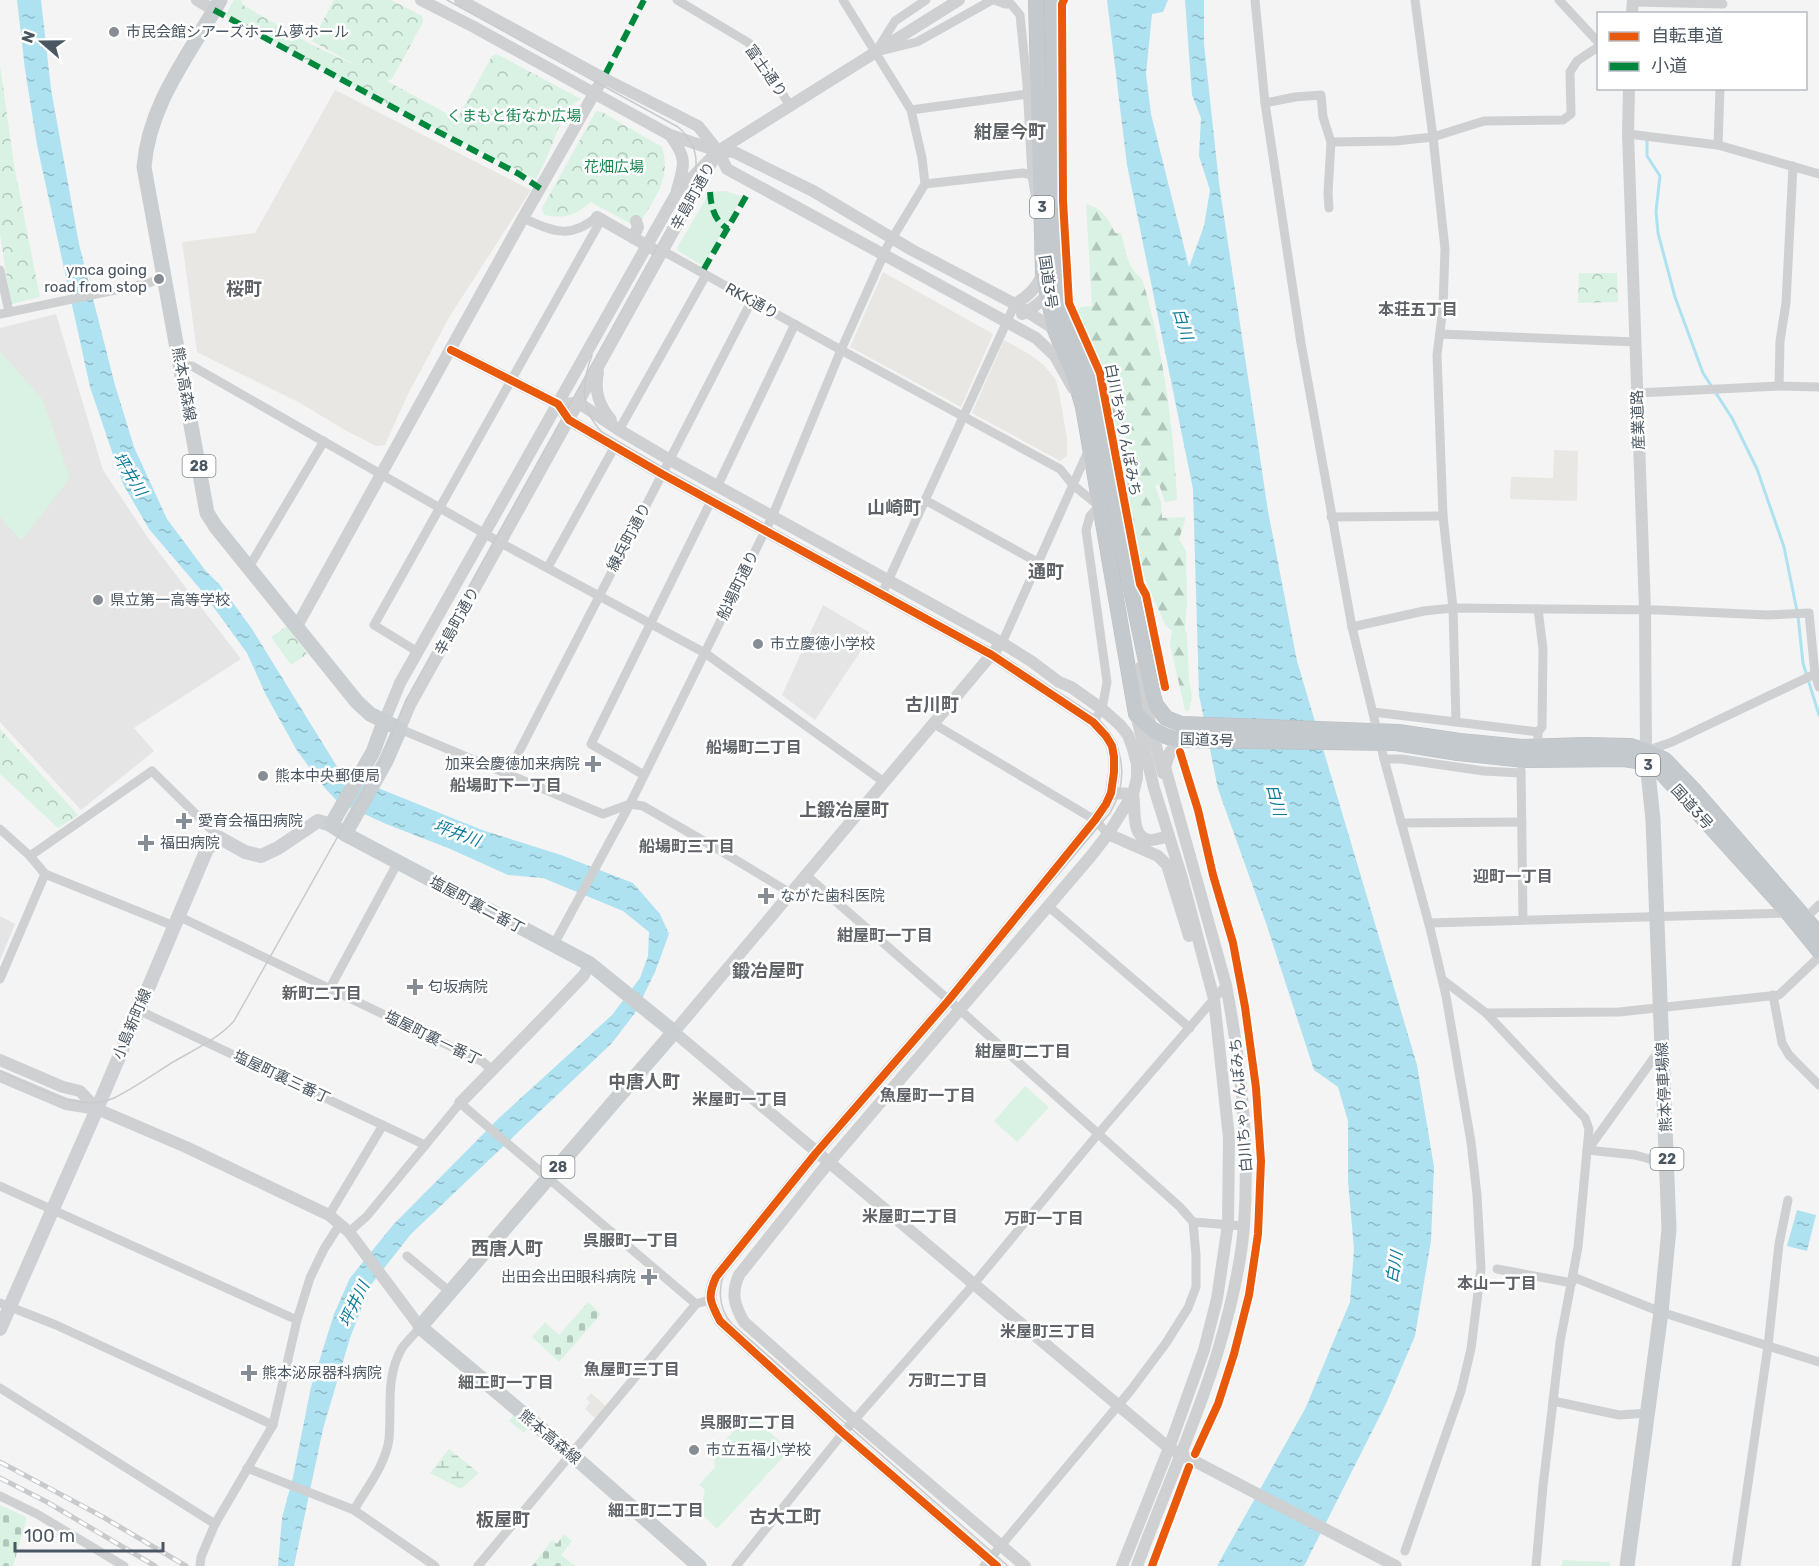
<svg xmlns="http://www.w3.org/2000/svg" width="1819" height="1566" viewBox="0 0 1819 1566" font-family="Rubik,'Noto Sans JP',sans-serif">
<defs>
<pattern id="forest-firs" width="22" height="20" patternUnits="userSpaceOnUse" patternTransform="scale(1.5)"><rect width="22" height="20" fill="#d9f2e3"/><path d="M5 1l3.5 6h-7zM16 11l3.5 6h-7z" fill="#b2c7bb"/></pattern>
<pattern id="wetland-marsh" width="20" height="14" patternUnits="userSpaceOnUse" patternTransform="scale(1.5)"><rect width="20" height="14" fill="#d9f2e3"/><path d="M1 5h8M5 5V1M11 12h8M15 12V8" fill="none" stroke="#b2c7bb"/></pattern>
<pattern id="cemetery-stones" width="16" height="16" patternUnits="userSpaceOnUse" patternTransform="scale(1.5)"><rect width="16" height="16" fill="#d9f2e3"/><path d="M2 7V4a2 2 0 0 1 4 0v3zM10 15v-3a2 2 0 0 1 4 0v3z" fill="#b2c7bb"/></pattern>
<pattern id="park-crowns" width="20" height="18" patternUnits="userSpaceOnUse" patternTransform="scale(1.5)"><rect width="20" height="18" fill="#d9f2e3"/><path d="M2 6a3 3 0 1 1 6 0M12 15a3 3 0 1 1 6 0" fill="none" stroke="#b2c7bb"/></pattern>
<pattern id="water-ripples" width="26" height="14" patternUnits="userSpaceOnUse" patternTransform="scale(1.5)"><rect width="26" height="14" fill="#aee2f0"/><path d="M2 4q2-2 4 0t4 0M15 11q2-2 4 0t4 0" fill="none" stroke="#90bac6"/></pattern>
</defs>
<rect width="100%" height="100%" fill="#f4f4f4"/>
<!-- commercial -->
<g fill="#e8e7e3">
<path d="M335,90L531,190L450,316L408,394L385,445L376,446L345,430L300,403L197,352L182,242L255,233Z"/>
<path d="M883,272L993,334L961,407L850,347Z"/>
<path d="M1004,340L1029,354L1044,365L1056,380L1059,392L1067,438V456L1060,461L972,413Z"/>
<path d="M1554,450L1578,451L1577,501L1510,499L1511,477L1553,478Z"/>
<path d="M591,1393L606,1406L596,1419L585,1409L590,1402L586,1399Z"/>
</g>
<!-- education -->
<g fill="#e6e5e6">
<path d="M56,314L103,470L150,541L241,659L134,728L154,751L81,810L0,722V328Z"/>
<path d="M823,605L872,634L815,720L782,695Z"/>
<path d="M0,916L15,924L0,960Z"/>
</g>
<!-- grass -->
<g fill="#d9f2e3">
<path d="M725,191L742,196L703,266L680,252L677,248L710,192Z"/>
<path d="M0,351L43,400L70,478L21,541L0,517Z"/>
<path d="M1025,1086L1049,1107L1017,1142L994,1121Z"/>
<path d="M753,1417L784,1445L781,1449L786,1454L717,1529L700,1512L705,1490L699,1485L715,1467L714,1453L740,1424L748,1422Z"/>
<path d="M1563,1560L1610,1562V1566H1562Z"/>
</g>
<!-- forest -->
<path fill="url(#forest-firs)" d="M1086,204C1103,209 1108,218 1115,233H1121C1124,244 1126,258 1132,268C1135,274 1141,276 1143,282C1163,350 1174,429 1177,500L1165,502L1159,484L1155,486L1161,502L1162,518L1186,517L1179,539L1186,551L1187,604L1185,628L1187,635L1189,681L1192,695L1189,711L1185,710L1170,644L1172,631L1166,626L1144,578L1102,366L1076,312L1081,307L1092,306Z"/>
<!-- wetland -->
<g fill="url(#wetland-marsh)">
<path d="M517,1411L531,1424L524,1433L509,1421Z"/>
<path d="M449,1449L479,1473L461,1489L430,1473Z"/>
</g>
<!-- cemetery -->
<g fill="url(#cemetery-stones)">
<path d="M588,1302L601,1314L559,1362L532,1337L545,1322L559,1335Z"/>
<path d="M0,1505L26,1517V1521L13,1566H0Z"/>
<path d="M564,1534L572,1541L561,1555L575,1566H532L552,1540L557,1544Z"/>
</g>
<!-- park -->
<g fill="url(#park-crowns)">
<path d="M234,0H241L243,5L310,44L357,66L312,41L334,0H391L422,16L423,22L392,79L387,81L457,119L492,56L497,54L581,99L566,109L548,155L536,179L379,100L225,16Z"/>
<path d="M0,65L14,165L40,297L11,304L0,234Z"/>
<path d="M596,111L602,112L662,147C672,179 654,198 639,225L635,226L591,202C574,216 565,219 544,215L542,208Z"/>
<path d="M1579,273H1617L1618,302L1578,303Z"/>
<path d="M287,626L307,654L291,665L271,637Z"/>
<path d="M0,729L78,815L58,828L0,774Z"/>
</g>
<!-- water -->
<g fill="url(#water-ripples)">
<path d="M17,0H41L51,89L79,244L115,385L134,447L167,519L205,570L220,585L252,629L341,773L482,830L561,855L633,883L660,914L669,934L655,972L635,1013L612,1043L411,1234L370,1286L350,1338L323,1429L294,1566H278L282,1518L293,1477L311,1387L334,1314L350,1278L393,1225L500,1117L612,1015L640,978L648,956L649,932L623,911L543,878L508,875L448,848L386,824L338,802L323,786L296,749L266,695L247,653L201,590L149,529L123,484L90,387L37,145L25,69Z"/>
<path d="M1107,0H1168L1163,12L1152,14L1146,74L1151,114L1189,267L1204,226L1210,190L1199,156L1201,118L1192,95L1185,0H1204V44L1219,183L1268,511L1297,661L1417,1065L1434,1167L1431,1241L1415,1336L1386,1404L1304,1566H1217L1305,1409L1350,1302L1354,1249L1348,1181V1121L1338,1087L1314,1070L1266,923L1218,789L1199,695L1193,489L1127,165Z"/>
<path d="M1797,1210L1816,1215L1807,1251L1787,1246Z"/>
</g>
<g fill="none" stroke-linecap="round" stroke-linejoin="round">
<!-- stream -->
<path stroke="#aee2f0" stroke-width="3" d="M1647,141V156L1660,176L1656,211L1658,233L1675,297L1703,373L1732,418L1757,469L1784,547L1798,616L1803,663L1819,715"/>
<defs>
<g id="trunk">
<path d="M1036,0L1043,273L1055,330L1074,376L1083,407L1136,714C1151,730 1158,735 1179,740L1396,743L1458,753L1525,760L1624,759L1637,761L1658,769L1784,908L1819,951"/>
<path d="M1052,0L1056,270L1067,324L1087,369L1097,402L1124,556L1153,695L1156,705L1166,718L1181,724L1398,732L1460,741L1522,747L1584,745L1630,746L1646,751L1665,760L1694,790L1819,934"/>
</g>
</defs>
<!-- trunk casing -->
<use href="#trunk" stroke="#b9bec3" stroke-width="16"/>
<!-- minor -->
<g stroke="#ced0d2" stroke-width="9">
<path d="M677,0L749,43L791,107"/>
<path d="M995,0L1005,4H1011L1020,15L1027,84L1032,176L1035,194"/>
<path d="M1255,0L1265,103L1301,343L1352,627L1384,759"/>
<path d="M1415,0L1433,137L1445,249L1443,308L1437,355L1443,516L1453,608L1456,722"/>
<path d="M1559,0L1598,42"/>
<path d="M1633,2L1723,4"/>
<path d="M877,50L895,21L926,0"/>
<path d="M884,50L917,42L992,0"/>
<path d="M1265,103L1295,97L1321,95L1323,117L1331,142L1396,141L1433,137L1484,121L1563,120L1571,114L1570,72L1577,61L1598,47"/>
<path d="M911,110L1028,94"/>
<path d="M1628,134L1718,145L1819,174"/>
<path d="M1718,145L1720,88"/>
<path d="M925,184L1023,173L1037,176"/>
<path d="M1329,208L1328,193L1331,142"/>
<path d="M523,218C553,231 569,240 597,217"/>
<path d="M663,251L841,350L1060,469L1073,485L1099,506L1090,516L1086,530L1107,682L1102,709L1093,722"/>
<path d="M0,270L9,312"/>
<path d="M0,314L149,283L165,276"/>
<path d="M1440,334L1636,342"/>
<path d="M181,367L192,366L501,543L705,653L884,782"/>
<path d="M1779,386L1780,341L1786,303L1793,166"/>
<path d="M1637,393L1779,386L1819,387"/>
<path d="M619,430L706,275"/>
<path d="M717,487L795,324"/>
<path d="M925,500L1039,563"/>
<path d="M1331,517L1443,516"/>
<path d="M249,567L324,441"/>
<path d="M548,567L615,446"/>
<path d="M882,594L1015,304"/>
<path d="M1538,609L1543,649L1542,727L1538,732"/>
<path d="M1352,627L1424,611L1453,608L1658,610L1767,615L1809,613L1815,674L1819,687"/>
<path d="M1002,643L1089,449"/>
<path d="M418,652L374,625L601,220"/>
<path d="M1373,712L1538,732V746"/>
<path d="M934,724L1095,820L1108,834"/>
<path d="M400,729L603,814L630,804L643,806L721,851L792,894"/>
<path d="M1646,751L1672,742L1819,672"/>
<path d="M1521,770L1523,920"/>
<path d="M507,775L752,300"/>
<path d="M644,775L591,744L711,501"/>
<path d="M1401,823L1522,822"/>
<path d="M0,829L30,856L45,874L174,926"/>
<path d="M30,856L152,771L220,838"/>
<path d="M807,876L960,1010L1180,1207L1193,1222L1196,1255V1287L1188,1308L1166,1343L1131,1390L984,1566"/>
<path d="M1048,906L1190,1028"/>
<path d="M178,916L483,1062L491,1069"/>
<path d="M1806,918L1819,905"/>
<path d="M1429,923L1788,913"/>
<path d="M553,946L630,804L772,517L841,350L887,247L925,184L922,158L911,110L843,0"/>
<path d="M0,979L45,874"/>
<path d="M1443,980L1486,1013L1585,1118L1589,1129L1578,1247L1560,1342L1543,1486L1536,1566"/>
<path d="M330,988L398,862"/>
<path d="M1773,995L1782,1043L1789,1055L1819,1085"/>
<path d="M138,1010L425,1145"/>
<path d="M1486,1013L1619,1012L1779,995L1819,957"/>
<path d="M1589,1148L1661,1048"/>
<path d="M1587,1150L1635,1155L1667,1164"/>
<path d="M0,1186L297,1320"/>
<path d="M329,1215L383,1125"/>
<path d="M1193,1222L1244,1226"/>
<path d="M349,1232L367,1216L460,1103L696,1304"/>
<path d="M407,1256L450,1292"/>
<path d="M1497,1269L1572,1283"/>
<path d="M1573,1277L1661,1312L1819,1362"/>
<path d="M0,1303L56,1325L273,1425"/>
<path d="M0,1388L215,1524L273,1425L297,1320L310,1278L324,1249L340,1224"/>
<path d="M1553,1401L1619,1415L1648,1413"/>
<path d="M247,1468L354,1510L435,1566"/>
<path d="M0,1496L37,1514L124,1566"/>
<path d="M354,1510C366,1489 386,1464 389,1439C392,1408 385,1377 402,1348C407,1341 415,1334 420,1327"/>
<path d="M1405,1551L1461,1391L1471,1349L1481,1268L1477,1195L1471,1142L1446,996L1430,928L1384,759H1401L1484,771L1521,773"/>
<path d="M200,1566L201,1557L215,1524"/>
<path d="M478,1566L696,1304L709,1300"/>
<path d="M736,1566L843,1433L973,1285L1098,1134L1226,985"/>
<path d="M1736,1566L1768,1346L1779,1244L1788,1200"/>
</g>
<!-- tertiary -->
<g stroke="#ced0d2" stroke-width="12">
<path d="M197,0L214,10"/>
<path d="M421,0L474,27L670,135L718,151L734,152L813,191L912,250L1015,304L1059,332"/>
<path d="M460,0L603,78L698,126L718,151L727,169L1036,338L1055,356L1073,388"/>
<path d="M1632,14L1633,0"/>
<path d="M1629,88L1628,134L1645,610L1646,751"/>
<path d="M670,135C687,158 685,163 677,190"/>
<path d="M597,217L653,249"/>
<path d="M633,238L638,227L636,221"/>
<path d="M1015,304C1028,296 1037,288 1043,273"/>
<path d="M1022,314C1033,309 1046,299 1050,288"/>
<path d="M451,350L558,404L569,420L662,474L992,655L1093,722L1106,736L1112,746L1114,757V772L1111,793L1106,804L1095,820L948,1001L816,1153L716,1277C707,1297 710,1302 720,1321L843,1433L997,1566"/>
<path d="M598,372C594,392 599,405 611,420"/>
<path d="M558,404L579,403L619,430L670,460L1002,643L1031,661L1059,682L1071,687L1102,709L1120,725L1128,735L1133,749L1137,764V778L1133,794L1108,834L1091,856L821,1172L739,1275C731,1293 734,1305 744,1322L854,1420L1025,1566"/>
<path d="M297,626L523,218L603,78"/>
<path d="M997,648L674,1032L1169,1448L1396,1566"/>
<path d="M1141,667L1147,711L1163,773"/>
<path d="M384,722L400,683L676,194L718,151L959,0"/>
<path d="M400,729L410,705L713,160"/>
<path d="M1111,793L1133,794C1136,807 1130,838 1150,840C1156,840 1164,837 1169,836"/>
<path d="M1108,834L1158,856L1167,865L1189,936"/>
<path d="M0,1060L63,1087L80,1091L97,1109"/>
<path d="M0,1076L66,1104L97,1109L186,1147L329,1215L349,1232L420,1327"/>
<path d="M460,1103L547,1014L584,975L590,964"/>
<path d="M1122,1566L1169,1448L1204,1350L1217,1299L1228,1224L1229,1138L1214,999L1182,878L1154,788L1136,714"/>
<path d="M1137,1566C1163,1495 1195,1426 1217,1354C1229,1314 1241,1266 1244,1225C1250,1145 1241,1064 1226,985L1165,767L1170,752L1179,740"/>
</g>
<!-- secondary -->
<path stroke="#ced0d4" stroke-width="14" d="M0,1329L97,1109L207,849L220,838L245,852L261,856L278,848L318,821L331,825"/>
<!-- primary -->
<g stroke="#caced1" stroke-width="15">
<path d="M220,0C190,54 149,103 144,167L207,513L216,527L357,702L370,714L400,729L386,761L345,834"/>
<path d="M384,722L373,752L331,825L345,834L590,964L674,1032L420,1327L570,1453L699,1566"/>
<path d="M1627,1566L1661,1312L1669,1229L1653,820L1646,753"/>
</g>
<!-- trunk -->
<use href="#trunk" stroke="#c4c9cd" stroke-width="15"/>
<!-- tram -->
<g stroke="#c9cacc" stroke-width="1.5">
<path d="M592,355C582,382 579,409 602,432L665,469L995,651L1095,716C1124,742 1130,779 1110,813L729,1264C717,1284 717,1307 732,1324L1008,1566"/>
<path d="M0,1071C33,1085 77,1114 114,1098C134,1088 154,1074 173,1062C194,1050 218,1039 234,1021L382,758L406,700L692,184C700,162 696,142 678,127L447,0"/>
</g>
<defs>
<g id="rail">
<path d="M0,1462L103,1517L186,1566"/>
<path d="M0,1478L47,1502L155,1566"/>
</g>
</defs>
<!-- rail casing -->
<use href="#rail" stroke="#c9cacc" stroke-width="5"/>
<!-- rail -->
<use href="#rail" stroke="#fff" stroke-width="3" stroke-dasharray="9" stroke-linecap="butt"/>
<!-- quiet -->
<g stroke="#00873e" stroke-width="6" stroke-dasharray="12 6" stroke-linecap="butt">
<path d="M214,10L431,128L519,174L541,189"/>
<path d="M606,73L644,0"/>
<path d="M710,192C711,206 714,221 728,229"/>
<path d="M704,269L748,193"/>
</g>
<defs>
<g id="cycleway">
<path d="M1064,0L1062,4L1063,201L1069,303L1100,373L1140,584L1146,595L1165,687"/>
<path d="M451,350L558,404L569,420L662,474L992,655L1093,722L1106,736L1112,746L1114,757V772L1111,793L1106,804L1095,820L948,1001L816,1153L716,1277C707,1297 710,1302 720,1321L843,1433L997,1566"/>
<path d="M1180,752L1198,810L1213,875L1233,943L1245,1007L1256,1088L1261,1161L1258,1234L1249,1295L1234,1354L1218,1404L1195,1454"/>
<path d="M1152,1566L1189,1467"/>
</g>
</defs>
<!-- cycleway casing -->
<use href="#cycleway" stroke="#fff" stroke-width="11"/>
<!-- cycleway -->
<use href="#cycleway" stroke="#e8590c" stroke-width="8"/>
</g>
<!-- markers -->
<g fill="#868d94" stroke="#fff" stroke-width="2">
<circle cx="114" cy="32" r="6"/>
<circle cx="159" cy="279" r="6"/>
<circle cx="98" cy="600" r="6"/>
<circle cx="758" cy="644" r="6"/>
<path d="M590 755h6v6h6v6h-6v6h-6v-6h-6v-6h6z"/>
<circle cx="263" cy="776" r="6"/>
<path d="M181 812h6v6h6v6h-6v6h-6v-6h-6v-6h6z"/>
<path d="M143 834h6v6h6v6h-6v6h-6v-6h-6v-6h6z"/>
<path d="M763 887h6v6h6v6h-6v6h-6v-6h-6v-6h6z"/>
<path d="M412 978h6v6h6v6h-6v6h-6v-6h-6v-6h6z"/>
<path d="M646 1268h6v6h6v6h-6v6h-6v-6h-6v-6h6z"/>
<path d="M246 1364h6v6h6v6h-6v6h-6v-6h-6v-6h6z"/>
<circle cx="694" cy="1450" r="6"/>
</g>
<g text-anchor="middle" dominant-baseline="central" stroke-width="5" stroke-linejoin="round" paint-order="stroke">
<!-- shield labels -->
<g fill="#fff" stroke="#808990" stroke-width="1.5">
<rect x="1030" y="196" width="24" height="22" rx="4.5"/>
<rect x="182.5" y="455" width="33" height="22" rx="4.5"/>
<rect x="1636" y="754" width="24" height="22" rx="4.5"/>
<rect x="1650.5" y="1148" width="33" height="22" rx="4.5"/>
<rect x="541.5" y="1156" width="33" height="22" rx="4.5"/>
</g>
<g font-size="14" font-weight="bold" fill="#4a5661">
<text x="1042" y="207">3</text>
<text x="199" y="466">28</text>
<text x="1648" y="765">3</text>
<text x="1667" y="1159">22</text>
<text x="558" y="1167">28</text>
</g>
<!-- poi labels -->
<g font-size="15" fill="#4a5661" stroke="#fff" text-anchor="start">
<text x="126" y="32">市民会館シアーズホーム夢ホール</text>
<text x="147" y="270" text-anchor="end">ymca going<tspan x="147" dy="17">road from stop</tspan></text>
<text x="110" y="600">県立第一高等学校</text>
<text x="770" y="644">市立慶徳小学校</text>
<text x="580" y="764" text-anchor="end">加来会慶徳加来病院</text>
<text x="275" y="776">熊本中央郵便局</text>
<text x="198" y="821">愛育会福田病院</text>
<text x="160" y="843">福田病院</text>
<text x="780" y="896">ながた歯科医院</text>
<text x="428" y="987">匂坂病院</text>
<text x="636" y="1277" text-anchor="end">出田会出田眼科病院</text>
<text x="262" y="1373">熊本泌尿器科病院</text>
<text x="706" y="1450">市立五福小学校</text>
</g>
<!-- street labels -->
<g font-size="15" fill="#4a5661" stroke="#fff">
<text transform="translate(766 71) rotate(55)">富士通り</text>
<text transform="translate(693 196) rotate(-61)">辛島町通り</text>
<text transform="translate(1048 282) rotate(82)">国道3号</text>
<text transform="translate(752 301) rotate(29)">RKK通り</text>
<text transform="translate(184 384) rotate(80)">熊本高森線</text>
<text transform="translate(1638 420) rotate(-92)">産業道路</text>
<text transform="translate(1123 430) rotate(79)">白川ちゃりんぽみち</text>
<text transform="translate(629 537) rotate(-62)">練兵町通り</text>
<text transform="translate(738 585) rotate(-64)">船場町通り</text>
<text transform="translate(457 621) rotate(-61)">辛島町通り</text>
<text transform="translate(1207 740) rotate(2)">国道3号</text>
<text transform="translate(1692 807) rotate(48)">国道3号</text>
<text transform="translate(477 905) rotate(28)">塩屋町裏二番丁</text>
<text transform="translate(132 1024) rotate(-67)">小島新町線</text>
<text transform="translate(433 1038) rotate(26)">塩屋町裏一番丁</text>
<text transform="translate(282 1077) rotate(25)">塩屋町裏三番丁</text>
<text transform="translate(1664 1087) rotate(-93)">熊本停車場線</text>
<text transform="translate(1241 1105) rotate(-95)">白川ちゃりんぽみち</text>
<text transform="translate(550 1437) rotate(40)">熊本高森線</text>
</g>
<!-- park labels -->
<g font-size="15" fill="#17864f" stroke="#fff">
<text x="514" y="116">くまもと街なか広場</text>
<text x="614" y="167">花畑広場</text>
</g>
<!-- neighbourhood labels -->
<g font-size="16" font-weight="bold" fill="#5f6368" stroke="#fff">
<text x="1418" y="309">本荘五丁目</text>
<text x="754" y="747">船場町二丁目</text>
<text x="506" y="785">船場町下一丁目</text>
<text x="687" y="846">船場町三丁目</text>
<text x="1513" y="876">迎町一丁目</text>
<text x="885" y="935">紺屋町一丁目</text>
<text x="322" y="993">新町二丁目</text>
<text x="1023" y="1051">紺屋町二丁目</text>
<text x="928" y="1095">魚屋町一丁目</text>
<text x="740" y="1099">米屋町一丁目</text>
<text x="910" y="1216">米屋町二丁目</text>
<text x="1044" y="1218">万町一丁目</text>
<text x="631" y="1240">呉服町一丁目</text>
<text x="1497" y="1283">本山一丁目</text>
<text x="1048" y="1331">米屋町三丁目</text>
<text x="632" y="1369">魚屋町三丁目</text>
<text x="948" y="1380">万町二丁目</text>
<text x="506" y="1382">細工町一丁目</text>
<text x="748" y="1422">呉服町二丁目</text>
<text x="656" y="1510">細工町二丁目</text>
</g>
<!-- water labels -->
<g font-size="16" font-style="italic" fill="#0c7c9b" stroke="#fff">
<text transform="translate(1183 324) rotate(73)">白川</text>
<text transform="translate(130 474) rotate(58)">坪井川</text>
<text transform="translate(1276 800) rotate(76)">白川</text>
<text transform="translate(457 833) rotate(20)">坪井川</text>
<text transform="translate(1394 1267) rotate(-80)">白川</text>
<text transform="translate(354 1304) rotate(-64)">坪井川</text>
</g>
<!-- quarter labels -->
<g font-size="18" font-weight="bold" fill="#5f6368" stroke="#fff">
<text x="1010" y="132">紺屋今町</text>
<text x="244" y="289">桜町</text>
<text x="894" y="508">山崎町</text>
<text x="1046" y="572">通町</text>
<text x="932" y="705">古川町</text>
<text x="844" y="810">上鍛冶屋町</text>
<text x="768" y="971">鍛冶屋町</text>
<text x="644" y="1082">中唐人町</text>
<text x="507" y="1249">西唐人町</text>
<text x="785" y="1517">古大工町</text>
<text x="503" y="1520">板屋町</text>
</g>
</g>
<!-- legend -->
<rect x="1597" y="12" width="210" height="78" fill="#ffffff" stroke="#b7bbc0" stroke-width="1.5"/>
<rect x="1609" y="32" width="30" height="9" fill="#e8590c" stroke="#b7bbc0" stroke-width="1.5"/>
<text x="1651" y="42" font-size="18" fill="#4a5661">自転車道</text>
<rect x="1609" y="62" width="30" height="9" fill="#00873e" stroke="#b7bbc0" stroke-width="1.5"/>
<text x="1651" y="72" font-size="18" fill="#4a5661">小道</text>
<!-- north arrow -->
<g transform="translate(42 42) rotate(290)" stroke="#ffffff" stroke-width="4.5" paint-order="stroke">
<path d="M0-4.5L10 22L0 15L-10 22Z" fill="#4a5661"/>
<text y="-9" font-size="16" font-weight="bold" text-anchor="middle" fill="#4a5661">N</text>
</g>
<!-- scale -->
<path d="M15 1542v9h148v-9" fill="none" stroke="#4a5661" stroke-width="3"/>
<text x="24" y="1542" font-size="18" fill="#4a5661" stroke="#ffffff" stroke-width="4.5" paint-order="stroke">100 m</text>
</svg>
